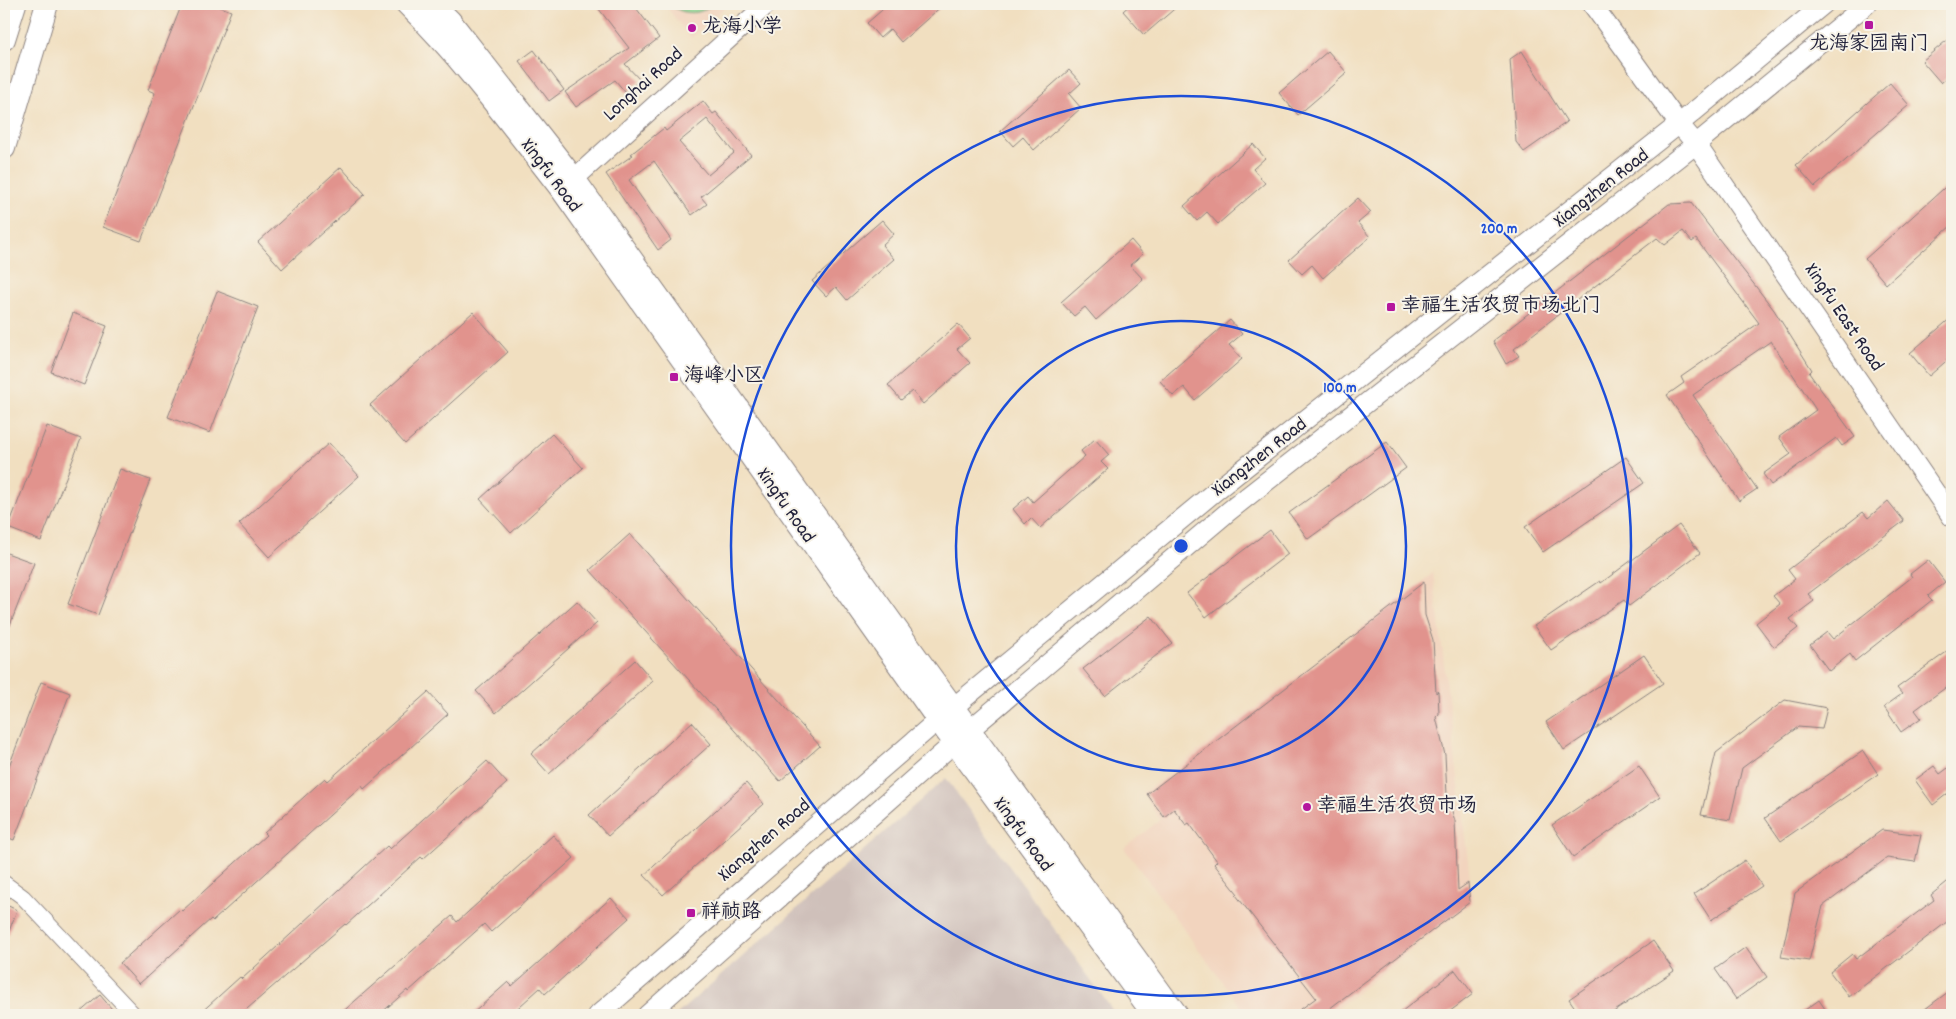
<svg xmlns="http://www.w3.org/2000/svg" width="1956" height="1019" viewBox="0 0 1956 1019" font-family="Dekko,'LXGW WenKai TC',sans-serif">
<rect width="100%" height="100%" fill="#f7f3e8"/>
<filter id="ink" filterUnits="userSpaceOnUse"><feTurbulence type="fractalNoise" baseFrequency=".02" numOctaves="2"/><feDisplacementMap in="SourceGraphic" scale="10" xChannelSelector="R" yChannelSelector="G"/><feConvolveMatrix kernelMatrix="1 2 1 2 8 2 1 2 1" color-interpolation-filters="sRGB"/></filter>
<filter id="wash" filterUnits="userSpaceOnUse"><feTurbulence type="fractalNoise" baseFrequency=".0096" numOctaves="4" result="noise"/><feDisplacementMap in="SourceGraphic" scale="20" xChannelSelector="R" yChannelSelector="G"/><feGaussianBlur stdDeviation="1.12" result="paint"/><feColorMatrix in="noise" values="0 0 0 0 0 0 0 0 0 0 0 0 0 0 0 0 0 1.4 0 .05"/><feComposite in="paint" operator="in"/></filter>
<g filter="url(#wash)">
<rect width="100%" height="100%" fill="#f1dfc0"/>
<!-- built -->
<g fill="#f2d4be">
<path d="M664,4H728L691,38Z"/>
<path d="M1433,573L1473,902L1328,1015H1247L1124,848L1160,820L1143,793Z"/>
</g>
<!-- industrial -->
<path fill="#cfc0ba" d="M946,778L1116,1015H676Z"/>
<!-- garden -->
<path fill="#91d792" stroke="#5a7c66" d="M670,4H712C701,16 681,15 670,4Z"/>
<g id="blocks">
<!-- building -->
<g fill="#e1938d" fill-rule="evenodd">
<path d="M182,4H213L231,11L141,241L103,227L155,93L148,90Z"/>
<path d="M595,4H633L659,38L625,64L640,80L626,93L615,80L576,107L565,92L629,48Z"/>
<path d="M889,4H944L901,42L890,29L880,38L867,23Z"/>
<path d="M1131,4H1180L1144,35L1123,11Z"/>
<path d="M1952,36V73L1941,83L1922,61Z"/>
<path d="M534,50L564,90L549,101L519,61Z"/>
<path d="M1328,51L1347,73L1298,115L1279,93Z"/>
<path d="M1522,51L1567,122L1524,152L1516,142L1510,59Z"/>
<path d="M1069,70L1081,83L1069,94L1081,108L1034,150L1023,137L1013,146L1000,131Z"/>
<path d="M1890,83L1909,105L1815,187L1796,165Z"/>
<path d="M703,101L713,114L716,112L751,155L701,197L707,204L692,215L654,161L629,180L671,240L658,250L606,174L633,155L631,154L664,128L666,131ZM707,119L734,153L708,175L679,142Z"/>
<path d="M1253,144L1265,158L1253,169L1265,183L1218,224L1207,212L1197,221L1184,206Z"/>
<path d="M341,167L365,194L282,269L258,242Z"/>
<path d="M1952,181V225L1886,284L1865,259Z"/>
<path d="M1358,198L1371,212L1358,223L1370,237L1323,278L1312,265L1302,274L1289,260Z"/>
<path d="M1691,203L1774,310L1812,370L1809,373L1855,437L1842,446L1836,438L1771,485L1763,474L1791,454L1779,437L1816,410L1771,341L1693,395L1757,489L1739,501L1667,395L1684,383L1681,377L1759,323L1696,239L1692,242L1683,231L1665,245L1657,238L1514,349L1519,356L1506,364L1493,341L1669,204Z"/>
<path d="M882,220L894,234L882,245L894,259L847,300L836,287L826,296L812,281Z"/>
<path d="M1131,240L1143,254L1130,265L1143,279L1096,320L1085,307L1074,316L1061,302Z"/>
<path d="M217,291L258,307L210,433L168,417Z"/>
<path d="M473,312L508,352L405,444L370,405Z"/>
<path d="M73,313L107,326L84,385L51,372Z"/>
<path d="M1952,317V356L1929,376L1910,353Z"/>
<path d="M1230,320L1242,334L1229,345L1242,359L1195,400L1184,387L1173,396L1160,381Z"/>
<path d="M958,324L970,338L957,349L970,363L923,404L912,391L901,400L888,385Z"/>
<path d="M47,426L81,439L41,541L8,528Z"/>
<path d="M552,434L583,468L511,533L480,499Z"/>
<path d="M1095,439L1109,455L1101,462L1108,469L1040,528L1031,518L1025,524L1013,509L1028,496L1033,502L1085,456L1081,451Z"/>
<path d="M1387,442L1406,468L1308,539L1289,513Z"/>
<path d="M329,443L359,476L269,557L239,524Z"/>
<path d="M1626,457L1644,483L1543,552L1525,527Z"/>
<path d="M120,469L150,480L98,615L68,604Z"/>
<path d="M1888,501L1904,521L1808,594L1814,601L1790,619L1798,628L1774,647L1756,623L1780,604L1773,596L1795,579L1788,570L1863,512L1868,518Z"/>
<path d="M1679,525L1700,553L1629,606L1624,600L1551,650L1534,626L1600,581L1601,583Z"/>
<path d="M1270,530L1288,554L1206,617L1187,593Z"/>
<path d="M630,534L820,746L780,781L590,570Z"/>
<path d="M4,552L34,563L5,638H4Z"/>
<path d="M1928,560L1945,582L1928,596L1932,600L1855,661L1850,654L1829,671L1810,645L1827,632L1833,639L1912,577L1910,574Z"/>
<path d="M1424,582L1425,615L1433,640L1436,693L1438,691L1439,714L1436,717L1445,755L1447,795L1455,821L1458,890L1468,883L1470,902L1321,1015H1293L1316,998L1236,895L1238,894L1214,864L1217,861L1189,823L1186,825L1174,809L1164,817L1147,794Z"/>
<path d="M577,601L597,623L496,713L476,691Z"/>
<path d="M1151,616L1172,643L1105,696L1083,669Z"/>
<path d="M1952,648V683L1915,710L1921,718L1901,732L1884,707L1902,694L1897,688Z"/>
<path d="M1644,655L1663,683L1564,750L1546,722Z"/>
<path d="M635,660L653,681L549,774L531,754Z"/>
<path d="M41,682L70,693L14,840L4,836V779Z"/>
<path d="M428,692L448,714L364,789L362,786L213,921L211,919L139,984L120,963L180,909L182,911L266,835L264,833L325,778L328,781Z"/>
<path d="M1785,700L1827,708L1822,729L1798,727L1742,768L1730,820L1701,815L1716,753Z"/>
<path d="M692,722L711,744L608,836L589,815Z"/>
<path d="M1863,751L1878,774L1781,841L1765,818Z"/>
<path d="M487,761L507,783L423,859L421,857L346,925L345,924L240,1015H198L240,977L242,979L387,846L390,849Z"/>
<path d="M1952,765V790L1933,805L1915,780L1934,766L1940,774Z"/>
<path d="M1639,766L1660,797L1573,857L1552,825Z"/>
<path d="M746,783L764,804L663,895L644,875Z"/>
<path d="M1882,830L1921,835L1915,862L1887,858L1823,906L1809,961L1781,957L1795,893Z"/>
<path d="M553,835L574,858L491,932L484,924L408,992L407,990L379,1015H339L452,916L457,922Z"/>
<path d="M1745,860L1762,886L1711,920L1694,894Z"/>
<path d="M1952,878V918L1849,997L1830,972L1852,954L1856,959L1934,900L1931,895Z"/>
<path d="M611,898L629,918L545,994L540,988L510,1015H471L508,982L512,986Z"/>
<path d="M4,904L17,910L5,942L4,941Z"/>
<path d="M1653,941L1674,971L1609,1015H1580L1569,999Z"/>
<path d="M1746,947L1767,977L1736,999L1715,969Z"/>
<path d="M1455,970L1473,994L1445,1015H1397Z"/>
<path d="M1952,989V1015H1917Z"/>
<path d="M100,995L117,1015H77Z"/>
<path d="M1819,1000L1829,1015H1798Z"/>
</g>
</g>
</g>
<g filter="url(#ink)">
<use href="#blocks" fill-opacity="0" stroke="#8a807e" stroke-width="1"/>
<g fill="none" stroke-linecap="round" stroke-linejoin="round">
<defs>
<path id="minor" d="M4,883L23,897L134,1015"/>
<g id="tertiary">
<path d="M1592,4L1679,124L1696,144L1952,517"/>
<path d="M564,188L767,4"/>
<path d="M598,1015L938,720L1218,489L1679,124L1824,4"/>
<path d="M647,1015L954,743L1229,511L1696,144L1867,4"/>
</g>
<g id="secondary">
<path d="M407,4C465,61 512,126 562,190L938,720L1154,1015"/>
<path d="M433,4L450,21L574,179L920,662L1177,1015"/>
<path d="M4,39L15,4"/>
<path d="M4,148L47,4"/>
</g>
</defs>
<!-- minor casing -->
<use href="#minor" stroke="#8a807e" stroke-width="17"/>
<!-- tertiary casing -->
<use href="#tertiary" stroke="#8a807e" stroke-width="21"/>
<!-- secondary casing -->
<use href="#secondary" stroke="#8a807e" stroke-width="24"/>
<!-- minor -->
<use href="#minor" stroke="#fff" stroke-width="15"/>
<!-- tertiary -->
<use href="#tertiary" stroke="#fff" stroke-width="19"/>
<!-- secondary -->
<use href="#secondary" stroke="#fff" stroke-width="22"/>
</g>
</g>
<!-- distance rings -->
<g fill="none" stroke="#1d4ed8" stroke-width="2.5">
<circle cx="1181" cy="546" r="225"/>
<circle cx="1181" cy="546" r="450"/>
</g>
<!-- markers -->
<g fill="#b5179e" stroke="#f7f3e8" stroke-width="2">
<rect x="1864" y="20" width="10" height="10" rx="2.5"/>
<circle cx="692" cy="28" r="5"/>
<rect x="1386" y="302" width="10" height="10" rx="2.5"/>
<rect x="669" y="372" width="10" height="10" rx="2.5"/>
<circle cx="1307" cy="807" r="5"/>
<rect x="686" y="908" width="10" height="10" rx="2.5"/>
</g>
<g text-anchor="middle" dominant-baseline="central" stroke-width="4" stroke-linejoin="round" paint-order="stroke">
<!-- poi labels -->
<g font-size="20" fill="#22223b" stroke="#f7f3e8" text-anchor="start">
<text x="702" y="28">龙海小学</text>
<text x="1869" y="45" text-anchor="middle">龙海家园南门</text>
<text x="1401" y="307">幸福生活农贸市场北门</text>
<text x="684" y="377">海峰小区</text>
<text x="1317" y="807">幸福生活农贸市场</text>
<text x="701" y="913">祥祯路</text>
</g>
<!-- street labels -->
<g font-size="20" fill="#22223b" stroke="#f7f3e8">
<text transform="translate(644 85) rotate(-42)">Longhai Road</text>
<text transform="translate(550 176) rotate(53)">Xingfu Road</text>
<text transform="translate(1602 189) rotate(-38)">Xiangzhen Road</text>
<text transform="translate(1843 318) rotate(56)">Xingfu East Road</text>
<text transform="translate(1260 458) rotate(-38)">Xiangzhen Road</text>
<text transform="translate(785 506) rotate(55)">Xingfu Road</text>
<text transform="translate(1022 835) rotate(54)">Xingfu Road</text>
<text transform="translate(765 841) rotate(-41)">Xiangzhen Road</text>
</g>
</g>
<circle cx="1181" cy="546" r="8" fill="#1d4ed8" stroke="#f7f3e8" stroke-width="2.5"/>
<g font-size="15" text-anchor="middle" font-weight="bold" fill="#1d4ed8" stroke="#f7f3e8" stroke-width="4" stroke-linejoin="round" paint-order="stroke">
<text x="1499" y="233">200 m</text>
<text x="1340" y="392">100 m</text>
</g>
<!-- margin -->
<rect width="1956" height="1019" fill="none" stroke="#f7f3e8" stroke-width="20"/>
</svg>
